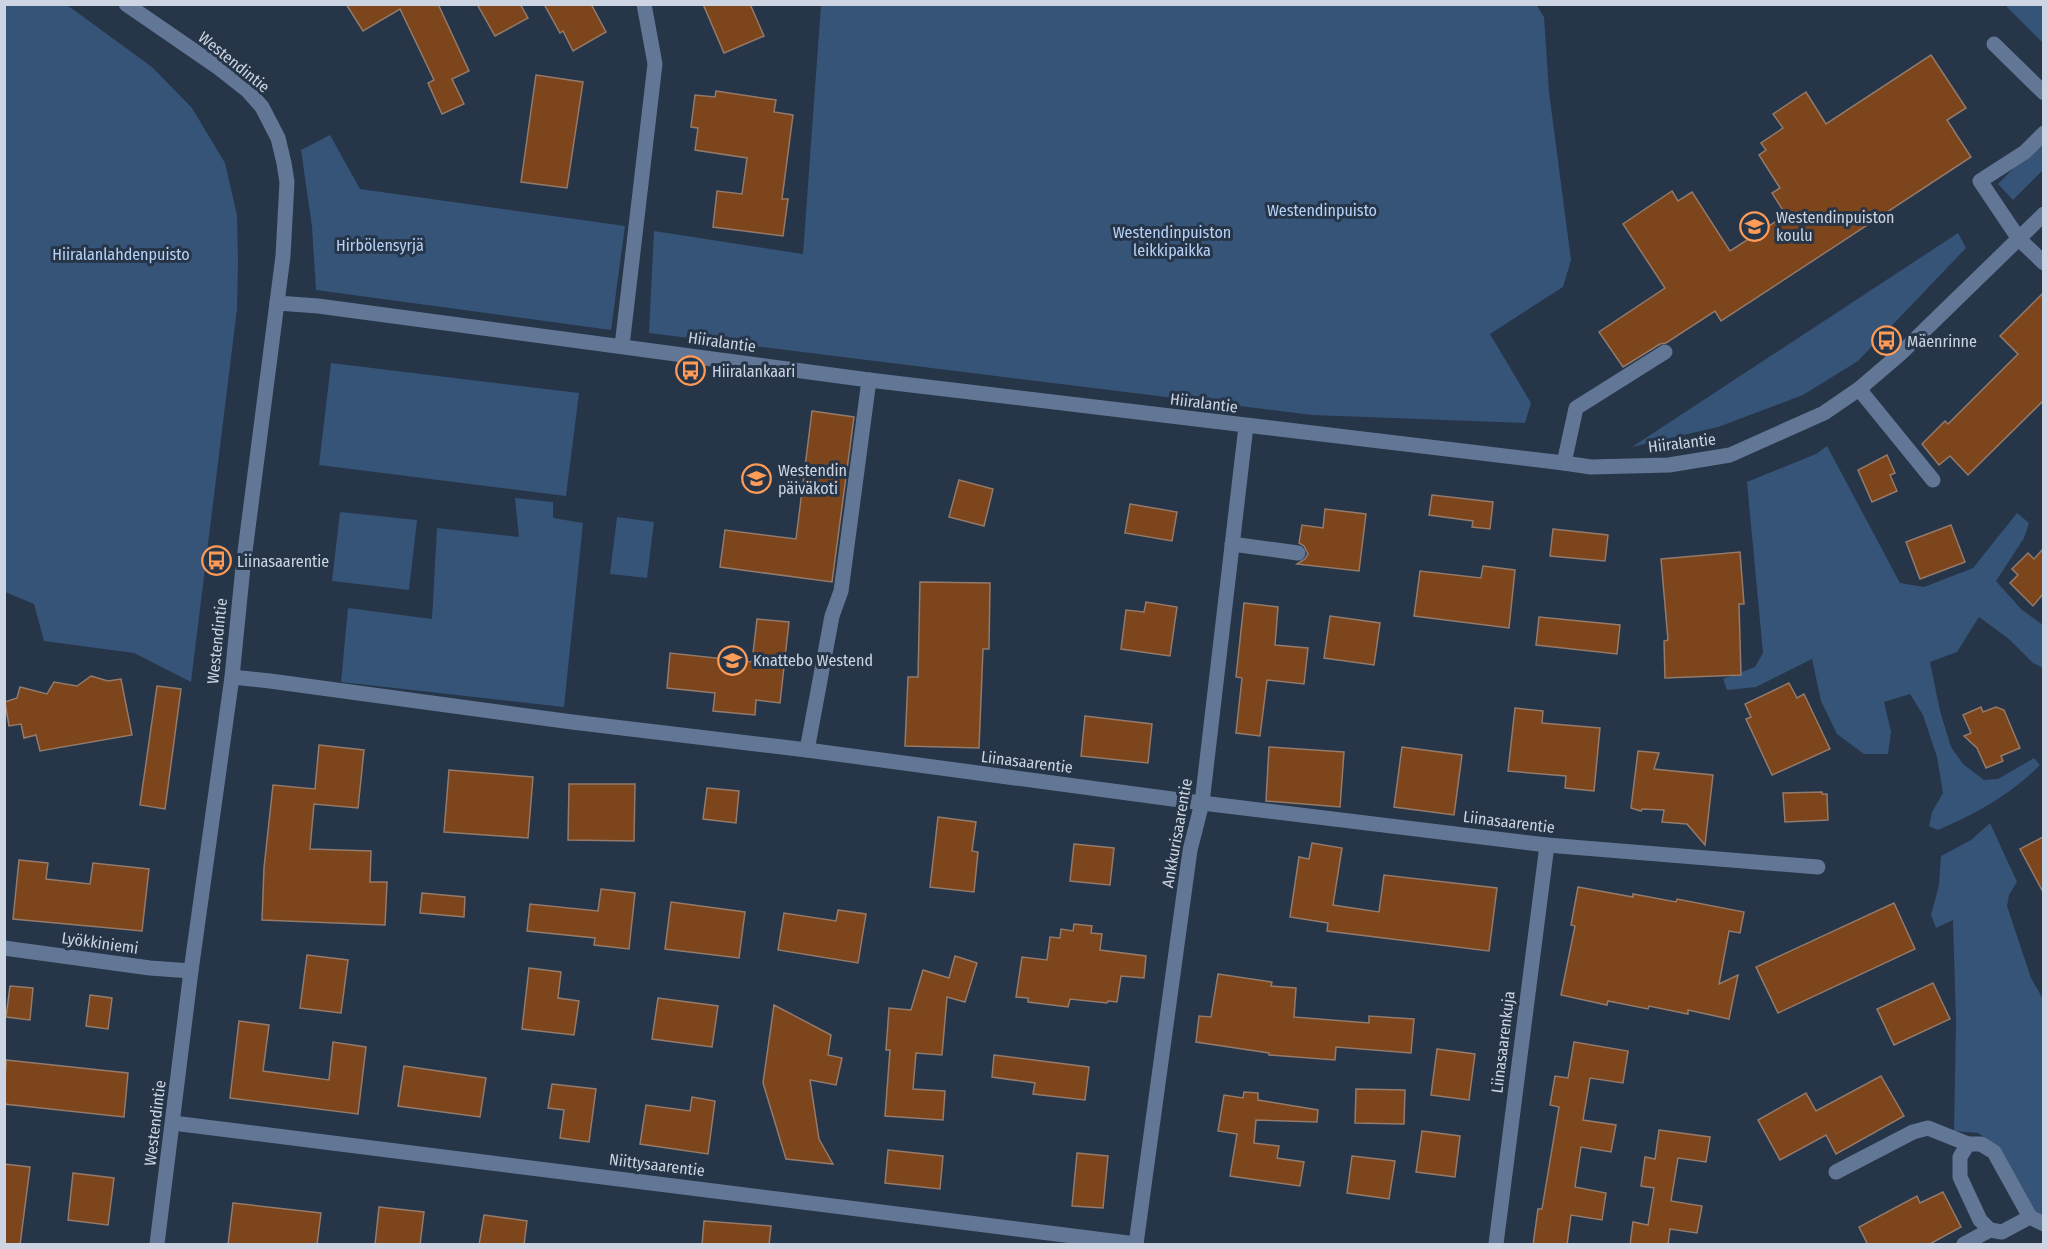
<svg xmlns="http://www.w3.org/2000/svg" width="2048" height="1249" viewBox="0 0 2048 1249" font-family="'Fira Sans Condensed',sans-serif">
<rect width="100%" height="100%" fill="#263548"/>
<!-- green -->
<g fill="#365378">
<path d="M1536,4L1544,17L1549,92L1571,260L1563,287L1490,334L1531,403L1525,423L1312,415L649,333L654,231L803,254L821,5Z"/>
<path d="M4,5H67L152,67L192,108L225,163L237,215L238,262L237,309L191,682L134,653L44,641L34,604L5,592Z"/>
<path d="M2005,5H2043V43Z"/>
<path d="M330,135L360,189L625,226L611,330L316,290L312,227L301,150Z"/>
<path d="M2043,138V170L2013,200L1998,184Z"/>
<path d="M1958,233L1966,248L1858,361L1803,395L1718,427L1632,447Z"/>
<path d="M331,363L579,393L566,496L319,465Z"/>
<path d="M1827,446L1900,583L1924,587L1973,568L2017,513L2029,523L2024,538L1996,581L2022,610L2043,625V668L2033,663L2009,639L1979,617L1957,652L1930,662L1940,711L1951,747L1963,764L1984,780L1998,779L2034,758L2040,765C2012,794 1975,814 1938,830L1929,826L1932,812L1943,793L1937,757L1923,715L1910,694L1884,702L1891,732L1888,754H1864L1837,734L1821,701L1812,659L1756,687L1727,690L1723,679L1755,667L1763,653L1747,482L1816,454Z"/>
<path d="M515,498L553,502V518L583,523L564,707L341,682L348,608L432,619L437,528L519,537Z"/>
<path d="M340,512L417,520L409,590L332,581Z"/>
<path d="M617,517L654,522L647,578L610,574Z"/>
<path d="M1990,823L2017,882L2009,895L2007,906L2031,978L2043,999V1227L1997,1146L1978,1133L1954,1131L1956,1022L1953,920L1936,928L1931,915L1939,885L1941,856L1971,840Z"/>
</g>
<!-- building -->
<g fill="#7c451c" stroke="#937a6a" stroke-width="1.5">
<path d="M346,4H438L469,71L452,79L464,104L442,114L428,83L434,80L400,9L363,31Z"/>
<path d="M477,4H520L528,18L495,36Z"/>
<path d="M544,4H591L606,32L573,51L563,31L560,33Z"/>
<path d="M703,4H750L764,36L724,53Z"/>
<path d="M1931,55L1966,108L1947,120L1971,157L1721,321L1715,311L1666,343L1660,344L1623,367L1599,332L1665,288L1623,224L1672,191L1678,201L1692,192L1730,251L1786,215L1772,193L1780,188L1759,155L1766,150L1761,143L1783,128L1773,114L1806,92L1826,124Z"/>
<path d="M536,75L583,82L567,188L521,182Z"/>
<path d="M716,91L776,100L774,112L793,115L782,199H788L783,236L713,227L717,191L742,194L747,158L695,150L698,128L691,127L695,95L715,97Z"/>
<path d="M2043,293V401L1968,475L1950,456L1939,465L1922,444L1945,421L1948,424L2018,354L2000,336Z"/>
<path d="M812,411L854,417L832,582L720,567L725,530L796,539Z"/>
<path d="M1887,455L1895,473L1890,475L1897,491L1872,502L1858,470Z"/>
<path d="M959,480L993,489L984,526L949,517Z"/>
<path d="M1432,495L1493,502L1490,529L1472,527L1473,521L1429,515Z"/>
<path d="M1130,504L1177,512L1172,541L1125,533Z"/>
<path d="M1325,509L1366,514L1359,571L1297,564L1305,559L1308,554L1304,546L1299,543L1302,525L1323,528Z"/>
<path d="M1951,525L1965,562L1920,579L1906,542Z"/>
<path d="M1553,529L1608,535L1605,561L1550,556Z"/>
<path d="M2043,549V594L2033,606L2010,583L2018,575L2012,569L2028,553L2034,559Z"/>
<path d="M1740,552L1744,604H1739L1741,675L1665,678L1664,641L1668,640L1661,559Z"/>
<path d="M1483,566L1515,570L1509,628L1414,616L1420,571L1481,578Z"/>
<path d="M920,582L990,583L989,649H983L979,748L905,746L908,677H918Z"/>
<path d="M1146,602L1177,607L1170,656L1121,649L1126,610L1144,612Z"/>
<path d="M1244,603L1278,607L1275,645L1308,648L1304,684L1267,680L1260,736L1236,733L1242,678L1236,677Z"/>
<path d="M1330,616L1380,623L1374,665L1324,658Z"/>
<path d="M1539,617L1620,625L1617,654L1536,645Z"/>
<path d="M757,619L789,622L780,703L756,700L755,715L713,711L715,693L667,688L670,653L752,662Z"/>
<path d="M91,676L108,681L121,679L132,735L40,751L36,735L24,738L21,724L9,726L5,702L17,698L20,687L47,694L54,682L77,686Z"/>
<path d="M1789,683L1797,698L1804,694L1830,749L1772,775L1746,719L1751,717L1745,704Z"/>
<path d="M157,686L181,689L165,809L140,805Z"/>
<path d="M1981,707L1983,712L1996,707L2004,710L2020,748L2001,756L2003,761L1986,768L1977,748L1964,736L1971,733L1963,715Z"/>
<path d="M1515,708L1543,711L1542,723L1600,728L1594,791L1565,788L1566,776L1508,771Z"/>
<path d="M1085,716L1152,724L1148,763L1081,756Z"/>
<path d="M319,745L364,750L358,808L314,804L310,849L371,851L370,882H387L385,925L262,920L264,868L273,785L315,789Z"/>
<path d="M1269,747L1344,752L1340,807L1266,801Z"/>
<path d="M1402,747L1462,755L1454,815L1394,807Z"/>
<path d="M1638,751L1659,753L1654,769L1713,775L1705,845L1687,824L1662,822L1664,810L1642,809L1641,811L1631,808Z"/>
<path d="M449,770L533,777L528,838L444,832Z"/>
<path d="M569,784H635L634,841L568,840Z"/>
<path d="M707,788L739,791L736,823L703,819Z"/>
<path d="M1822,792V794H1827L1828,820L1785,822L1783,793Z"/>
<path d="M938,817L976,822L972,851L978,852L974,892L930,887Z"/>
<path d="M2043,837V892L2020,849Z"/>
<path d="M1312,843L1342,848L1333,905L1379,912L1384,875L1497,888L1489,951L1327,931L1328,923L1290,917L1299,857L1309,859Z"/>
<path d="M1074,844L1114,848L1110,885L1070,881Z"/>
<path d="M19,860L48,863L46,879L90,884L93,863L149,869L142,931L13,919Z"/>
<path d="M1578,887L1633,897V894L1676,902L1677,899L1744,912L1740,933L1729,931L1719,984L1738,975L1729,1019L1688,1010V1014L1649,1006L1648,1009L1608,1001L1607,1005L1561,995L1575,926L1571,925Z"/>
<path d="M601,889L635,893L629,949L594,945L595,938L527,931L530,904L598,911Z"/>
<path d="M422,893L465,897L464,917L420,913Z"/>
<path d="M671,902L745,912L739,958L665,949Z"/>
<path d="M1894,903L1915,949L1778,1013L1756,967Z"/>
<path d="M838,910L866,914L858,963L778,950L784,913L836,921Z"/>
<path d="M1074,924L1092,926L1091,933L1102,934L1100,950L1146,956L1144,978L1121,976L1117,1002L1108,1001L1107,1003L1070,999L1068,1007L1028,1002V998L1016,997L1022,957L1047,960L1050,937L1060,938L1061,929L1073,931Z"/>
<path d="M307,955L348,960L341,1013L300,1008Z"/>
<path d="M955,956L977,963L965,1002L947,997L942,1055L916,1053L913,1089L945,1091L943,1120L885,1116L890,1050H886L889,1008L911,1010L923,970L949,978Z"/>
<path d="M529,968L561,972L558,998L579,1001L574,1035L522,1029Z"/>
<path d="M1218,974L1272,982L1271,986L1296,988L1294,1017L1369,1023V1016L1414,1019L1411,1053L1336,1047L1335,1060L1269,1055V1053L1196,1042L1199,1016L1211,1017Z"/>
<path d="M1933,983L1950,1019L1894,1045L1877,1009Z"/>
<path d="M10,986L33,988L30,1020L6,1017Z"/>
<path d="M90,995L112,998L108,1029L86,1026Z"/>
<path d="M658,998L718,1006L712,1047L652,1039Z"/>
<path d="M774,1005L831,1035L828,1055L842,1058L836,1085L810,1080L819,1139L833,1164L786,1159L763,1083Z"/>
<path d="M239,1021L269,1025L263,1071L329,1080L333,1042L366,1047L358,1114L230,1098Z"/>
<path d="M1574,1042L1628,1051L1623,1083L1590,1078L1583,1120L1616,1125L1611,1152L1581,1147L1575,1187L1606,1193L1602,1220L1571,1215L1567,1245H1533L1538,1209H1542L1559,1107L1550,1105L1555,1076L1568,1078Z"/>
<path d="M1437,1049L1475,1054L1469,1100L1431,1095Z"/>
<path d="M994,1055L1089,1067L1085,1100L1033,1094L1035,1083L992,1077Z"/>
<path d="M6,1060L128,1073L124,1117L4,1104Z"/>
<path d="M404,1066L486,1078L480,1117L398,1106Z"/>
<path d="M1881,1076L1904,1116L1836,1154L1826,1135L1780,1160L1758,1120L1806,1093L1816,1111Z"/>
<path d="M552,1084L596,1089L589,1142L560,1138L564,1110L548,1108Z"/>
<path d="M1356,1089L1405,1090L1404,1124L1355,1123Z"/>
<path d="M1244,1092L1258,1093V1100L1318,1110L1317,1122L1256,1120L1254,1143L1279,1146L1277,1158L1304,1162L1300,1186L1230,1176L1237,1134L1218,1131L1224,1095L1243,1098Z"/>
<path d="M692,1097L715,1101L708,1154L640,1144L646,1105L690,1111Z"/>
<path d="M1659,1130L1710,1137L1706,1162L1678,1158L1671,1201L1702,1206L1697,1233L1670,1229L1668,1245H1630L1633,1222L1648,1225L1654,1188L1641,1186L1645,1157L1655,1159Z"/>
<path d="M1422,1131L1460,1136L1455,1177L1416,1172Z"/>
<path d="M888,1150L943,1156L940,1189L885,1183Z"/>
<path d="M1077,1153L1108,1156L1103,1208L1072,1206Z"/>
<path d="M1352,1156L1395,1161L1389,1199L1347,1193Z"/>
<path d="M4,1164L30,1167L20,1245H4Z"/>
<path d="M73,1173L114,1178L108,1225L68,1220Z"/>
<path d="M1943,1192L1961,1227L1928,1245H1868L1859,1227L1917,1196L1920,1203Z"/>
<path d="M233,1203L321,1213L317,1245H228Z"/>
<path d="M379,1207L424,1212L420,1245H375Z"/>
<path d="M484,1215L527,1221L524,1245H479Z"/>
<path d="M704,1221L771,1226L769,1245H702Z"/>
</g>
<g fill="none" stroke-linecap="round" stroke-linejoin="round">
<!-- minor -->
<g stroke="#627795" stroke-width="15">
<path d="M126,4L219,68L247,90L262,107L278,138L284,163L287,182L283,256L243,567L232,677L191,971L157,1244"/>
<path d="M1994,44L2044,93"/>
<path d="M2044,133L2025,152L1980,181L2019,239L2044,263"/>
<path d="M277,303L318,306L869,380L1564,463L1591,467L1669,465L1730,455L1824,413L1859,389L1900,354L2044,214"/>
<path d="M622,346L655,64L644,4"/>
<path d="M1859,389L1933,480"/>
<path d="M1564,463L1576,408L1665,352"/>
<path d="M1232,544L1298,553"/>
<path d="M232,677L270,681L572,722L807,750L1202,803L1547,845L1818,867"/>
<path d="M807,750L832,616L841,591L869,380"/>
<path d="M4,948L150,968L191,971"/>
<path d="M173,1123L1136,1244"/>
<path d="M1968,1144L1960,1157V1177L1980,1220L1990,1230L2002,1232L2030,1217"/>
<path d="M1836,1172L1913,1132L1928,1128L1968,1144H1981L1994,1152L2030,1217L2044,1224"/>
<path d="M1136,1244L1190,850L1202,803L1246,426"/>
<path d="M1496,1244L1547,845"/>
<path d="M1964,1244L1990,1230"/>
</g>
</g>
<!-- icons -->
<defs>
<symbol id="school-ring" viewBox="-11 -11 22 22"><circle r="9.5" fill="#263548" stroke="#fe9c57" stroke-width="1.5"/><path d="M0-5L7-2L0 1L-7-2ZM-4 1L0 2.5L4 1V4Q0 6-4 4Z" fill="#fe9c57"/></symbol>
<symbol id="bus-ring" viewBox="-11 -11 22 22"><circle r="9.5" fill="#263548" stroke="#fe9c57" stroke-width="1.5"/><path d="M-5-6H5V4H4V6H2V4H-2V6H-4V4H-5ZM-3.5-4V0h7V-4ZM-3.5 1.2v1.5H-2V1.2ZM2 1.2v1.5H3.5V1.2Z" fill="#fe9c57"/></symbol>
</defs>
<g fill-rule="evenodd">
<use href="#school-ring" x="1738" y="210" width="33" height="33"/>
<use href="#bus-ring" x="1870" y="324" width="33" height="33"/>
<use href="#bus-ring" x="674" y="354" width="33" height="33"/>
<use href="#school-ring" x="740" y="462" width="33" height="33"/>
<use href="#bus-ring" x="200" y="544" width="33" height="33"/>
<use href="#school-ring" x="716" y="644" width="33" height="33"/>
</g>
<g text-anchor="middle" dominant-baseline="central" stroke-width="6" stroke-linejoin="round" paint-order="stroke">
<!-- street labels -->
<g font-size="16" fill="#ccd5e1" stroke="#263548">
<text transform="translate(234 62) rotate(39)">Westendintie</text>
<text transform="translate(722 342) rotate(8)">Hiiralantie</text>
<text transform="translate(1204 403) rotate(7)">Hiiralantie</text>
<text transform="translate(1682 443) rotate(-7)">Hiiralantie</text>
<text transform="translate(217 641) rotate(-84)">Westendintie</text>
<text transform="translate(1027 762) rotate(7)">Liinasaarentie</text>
<text transform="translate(1509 822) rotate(7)">Liinasaarentie</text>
<text transform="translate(1177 833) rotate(-80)">Ankkurisaarentie</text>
<text transform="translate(100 943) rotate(8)">Lyökkiniemi</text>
<text transform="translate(1503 1042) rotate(-83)">Liinasaarenkuja</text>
<text transform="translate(155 1123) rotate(-83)">Westendintie</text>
<text transform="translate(657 1165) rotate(7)">Niittysaarentie</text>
</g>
<!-- park labels -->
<g font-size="16" fill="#b7d2f6" stroke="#263548">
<text x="1322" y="210">Westendinpuisto</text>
<text x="1172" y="232">Westendinpuiston<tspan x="1172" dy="18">leikkipaikka</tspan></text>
<text x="380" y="245">Hirbölensyrjä</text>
<text x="121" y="254">Hiiralanlahdenpuisto</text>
</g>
<!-- poi labels -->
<g font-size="16" fill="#ccd5e1" stroke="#263548" text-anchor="start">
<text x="1776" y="217">Westendinpuiston<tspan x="1776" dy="18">koulu</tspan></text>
<text x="1907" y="341">Mäenrinne</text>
<text x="712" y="371">Hiiralankaari</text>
<text x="778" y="470">Westendin<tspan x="778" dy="18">päiväkoti</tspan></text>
<text x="237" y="561">Liinasaarentie</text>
<text x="753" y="660">Knattebo Westend</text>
</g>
</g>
<!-- border -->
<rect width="2048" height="1249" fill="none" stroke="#ccd5e1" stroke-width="12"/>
</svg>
